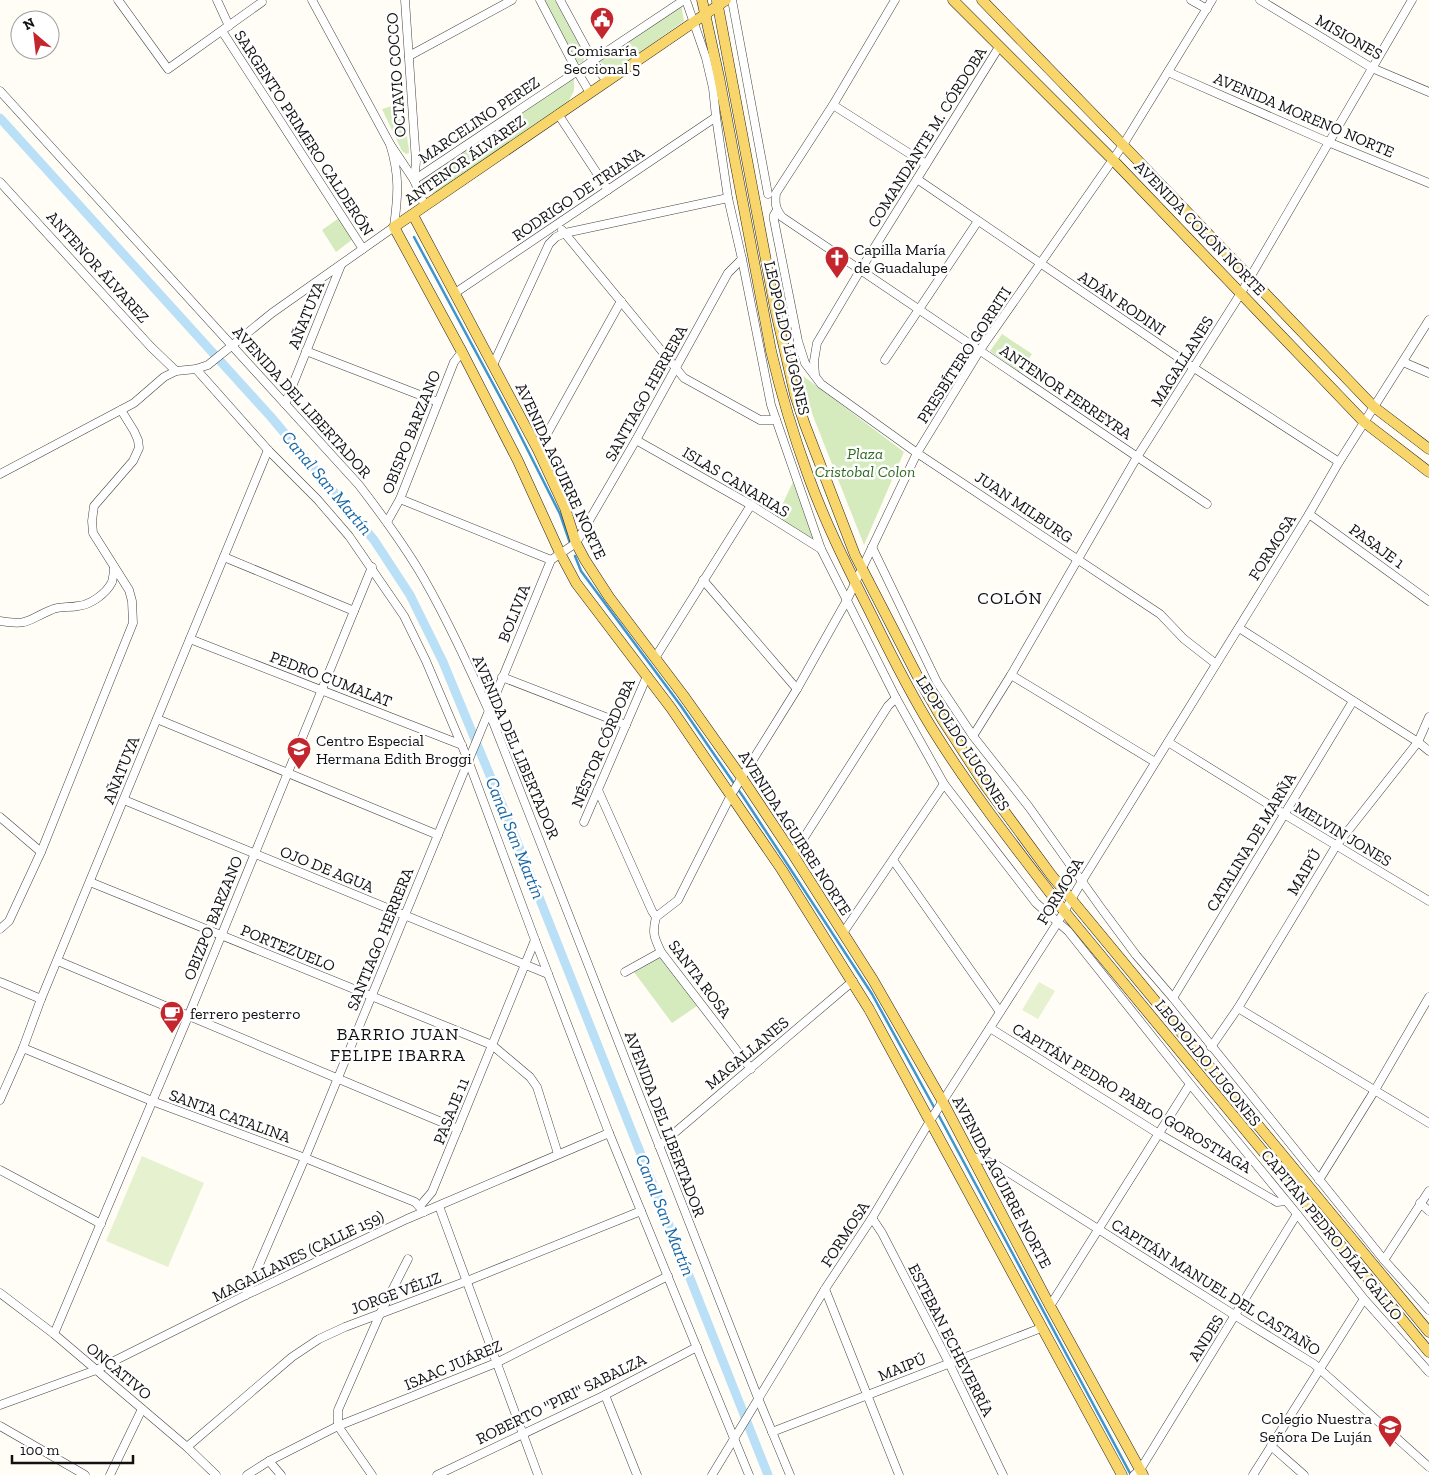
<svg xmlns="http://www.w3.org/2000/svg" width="1429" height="1475" viewBox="0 0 1429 1475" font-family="'Zilla Slab',serif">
<rect width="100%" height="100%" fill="#fffdf5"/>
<!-- green -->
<g fill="#d5ebbd">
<path d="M544,0H555L585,56L583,62L578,63L575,60Z"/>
<path d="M681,4L684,21L619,67L607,66L598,61Z"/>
<path d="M574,76V91L567,104L438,192L433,193L424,190L421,183L425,176Z"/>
<path d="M402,103L409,150V153L406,154L402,151L382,109Z"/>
<path d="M339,218L353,239L336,252L322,230Z"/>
<path d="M1002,334L1032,354L1019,372L990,351Z"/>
<path d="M798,372L904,452L864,545L813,416Z"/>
<path d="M793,482L814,541L776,518Z"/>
<path d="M660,957L697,1006L672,1023L634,972Z"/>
</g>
<!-- pitch -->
<g fill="#e6f2cf">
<path d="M1039,982L1055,991L1038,1019L1022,1010Z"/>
<path d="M142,1156L204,1183L168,1267L106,1241Z"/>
</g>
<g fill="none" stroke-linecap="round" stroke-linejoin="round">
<!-- stream -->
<g stroke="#3f96cf" stroke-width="2.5">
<path d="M414,237L513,421L560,514L570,543"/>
<path d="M575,556L581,571L681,706L744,798L872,994L935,1109"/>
<path d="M938,1114L1131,1475"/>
</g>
<!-- canal -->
<path stroke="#b9e0f7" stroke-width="9" d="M0,118L271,417L374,540L410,595L443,662L510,824L768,1475"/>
<defs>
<g id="minor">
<path d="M118,0L168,69L262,2"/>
<path d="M217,0L229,26"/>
<path d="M312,0L390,144L414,180L684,0"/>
<path d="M405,0L416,162L414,180L425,206"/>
<path d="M540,0L577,71L590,93"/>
<path d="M560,0L593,61L607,82"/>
<path d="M686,0L706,58L713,88L716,117L728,198L742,259L771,405L821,549L896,698L944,784L1036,903L1068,931L1190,1084L1297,1214L1364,1299L1429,1372"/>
<path d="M732,0L768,194"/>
<path d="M895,0L833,105L776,193C775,203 775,208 782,217L1207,504"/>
<path d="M1191,0L1207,9"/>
<path d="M1260,0L1372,68L1429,92"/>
<path d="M222,31L363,249"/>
<path d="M409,56L512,0"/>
<path d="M1168,72L1328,142L1429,183"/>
<path d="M0,91L359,485C382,515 405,546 424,579C448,621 468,665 488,709L758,1398L790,1475"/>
<path d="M833,105L926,164"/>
<path d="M558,114L608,190"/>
<path d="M917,179L1194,368L1339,462"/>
<path d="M0,182L151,347L176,371"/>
<path d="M777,210L774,215V220L798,341L805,363L821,384L917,453L1160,614L1184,639L1216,664"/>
<path d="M562,230L684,378L760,420H776"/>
<path d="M455,293L716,117"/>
<path d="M306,351L438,402"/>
<path d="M885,360L978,221"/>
<path d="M1403,362L1429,373"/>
<path d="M493,365L549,244L556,237L565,233L728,198"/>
<path d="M196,369L268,450L317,499L349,536L404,616L426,661L468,760L535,940L609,1133L749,1475"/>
<path d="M815,375L814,361L817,343L861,269L999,47"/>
<path d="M285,404L341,265"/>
<path d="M636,440L751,505L821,549"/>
<path d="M538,450L621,301"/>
<path d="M0,474L134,403L164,377L176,371L196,369L208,365L272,313L394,227C398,195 400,176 390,144"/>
<path d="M400,499L551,560"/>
<path d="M1309,514L1429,601"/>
<path d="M387,522L400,499L454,362L462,352"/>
<path d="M872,547L937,682L973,736L1029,807L1101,908L1136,955L1173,998L1384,1260L1429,1310"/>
<path d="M224,557L354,611"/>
<path d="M703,580L797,689"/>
<path d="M0,621C29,626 27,620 51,610C60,606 68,608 78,606C90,605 106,594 112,582C113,578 114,572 114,567"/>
<path d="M1239,628L1418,742L1429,751"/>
<path d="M190,639L462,745"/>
<path d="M655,658L751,505"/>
<path d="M1011,675L1155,762"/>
<path d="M502,677L626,725"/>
<path d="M157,719L438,835"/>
<path d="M973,736L1011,675L1137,457L1241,293L1412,0"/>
<path d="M1168,742L1284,814L1429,901"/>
<path d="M598,790L652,911L656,917C652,933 654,937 661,952L751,1069"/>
<path d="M124,800L548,974"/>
<path d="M0,817L41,852"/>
<path d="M584,822L647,676"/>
<path d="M792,853L800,844L888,706L896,698"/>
<path d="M893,860L1000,1012"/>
<path d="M90,882L492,1045L530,1077L537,1087L558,1154"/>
<path d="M656,917L678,900L731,795L797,689L847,600L917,453L980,350L1123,145L1212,0"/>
<path d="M0,929L9,921L41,852L133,623L132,601L129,590L93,533L92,521L94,506L133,461L139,448L138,440L134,431L121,410"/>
<path d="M843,933L944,784"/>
<path d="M58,961L458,1129"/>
<path d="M625,972L661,952"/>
<path d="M0,982L41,999"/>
<path d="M1173,998L1353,701"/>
<path d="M1238,1008L1429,1123"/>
<path d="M990,1028L1159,1134L1277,1202L1286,1201"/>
<path d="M1211,1047L1238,1008L1336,846L1418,742L1429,717"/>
<path d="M23,1048L152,1101L305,1158L415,1202L424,1212"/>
<path d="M0,1100L23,1048L41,999L268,450"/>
<path d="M659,1146L853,981"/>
<path d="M971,1156L995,1164L1236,1316L1314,1364L1429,1467"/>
<path d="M0,1170L101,1224"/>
<path d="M1319,1180L1375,1090L1429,997"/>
<path d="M1420,1203L1429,1211"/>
<path d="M420,1206L432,1192L535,940"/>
<path d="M439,1206L538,1475"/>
<path d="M872,1218L882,1233L949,1363L1003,1475"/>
<path d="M1384,1260L1429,1191"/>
<path d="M825,1289L899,1475"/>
<path d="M0,1293L54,1334L187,1447L216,1475"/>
<path d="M246,1295L305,1158L551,560L576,543L636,440L728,273L742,259"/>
<path d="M1050,1306L1190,1084"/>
<path d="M54,1334L188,1017L372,567"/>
<path d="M605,1395L637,1475"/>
<path d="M0,1405L96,1370L246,1295L407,1219L609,1133"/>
<path d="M0,1426L85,1475"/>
<path d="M772,1432L1041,1328"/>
<path d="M1271,1446L1304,1475"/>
<path d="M187,1447L292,1357L319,1339L345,1327L467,1281L641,1211"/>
<path d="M269,1461L281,1475"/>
<path d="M110,1475L142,1409"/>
<path d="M247,1475L269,1461L338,1426L496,1363L668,1276"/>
<path d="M372,1475L338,1426V1410L380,1314L408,1259"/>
<path d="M437,1475L605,1395L697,1347"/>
<path d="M712,1475L825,1289L872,1218L930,1121L1058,922L1082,881L1309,514L1339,462L1429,320"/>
<path d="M1134,1475L1140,1470L1297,1214"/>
<path d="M1253,1475L1364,1299"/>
</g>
<g id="major">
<path d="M702,0L719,77L771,351C781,393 793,434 808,475C825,523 849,570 872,616C891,655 910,693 933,730C972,793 1019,852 1064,911L1429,1352"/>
<path d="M726,0L394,227L462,352L518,461L560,553L576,583L671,708L782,870L869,1009L1122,1475"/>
<path d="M953,0L1112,159L1364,422L1429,472"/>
<path d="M982,0L1123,145L1374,407L1429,449"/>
<path d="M717,1L775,308L795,395L805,425L855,555L920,681L942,719L985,785L1052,876L1429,1332"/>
<path d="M413,215L538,450L565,508L576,543L585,560L609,597L683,695L742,778L792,853L873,980L943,1102L1050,1306L1143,1475"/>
</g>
</defs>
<!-- minor casing -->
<use href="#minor" stroke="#444" stroke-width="9"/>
<!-- major casing -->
<use href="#major" stroke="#222" stroke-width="11"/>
<!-- minor -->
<use href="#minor" stroke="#fff" stroke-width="8"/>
<!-- major -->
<use href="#major" stroke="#f9d66b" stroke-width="10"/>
</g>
<!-- icons -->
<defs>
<symbol id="civic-pin" viewBox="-11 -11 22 30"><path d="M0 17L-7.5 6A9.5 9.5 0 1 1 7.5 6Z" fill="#c4262e" stroke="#fff"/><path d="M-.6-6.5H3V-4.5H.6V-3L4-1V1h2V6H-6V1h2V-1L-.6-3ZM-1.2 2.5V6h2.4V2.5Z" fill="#fff"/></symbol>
<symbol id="church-pin" viewBox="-11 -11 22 30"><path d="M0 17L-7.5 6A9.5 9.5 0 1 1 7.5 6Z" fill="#c4262e" stroke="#fff"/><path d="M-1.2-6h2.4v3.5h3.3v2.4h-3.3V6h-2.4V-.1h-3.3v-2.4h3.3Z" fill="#fff"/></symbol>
<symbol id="school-pin" viewBox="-11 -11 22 30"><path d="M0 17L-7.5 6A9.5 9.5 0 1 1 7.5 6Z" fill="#c4262e" stroke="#fff"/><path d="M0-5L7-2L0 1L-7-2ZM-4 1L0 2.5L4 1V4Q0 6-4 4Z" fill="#fff"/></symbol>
<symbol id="cafe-pin" viewBox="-11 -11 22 30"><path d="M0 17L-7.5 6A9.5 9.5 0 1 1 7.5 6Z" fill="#c4262e" stroke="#fff"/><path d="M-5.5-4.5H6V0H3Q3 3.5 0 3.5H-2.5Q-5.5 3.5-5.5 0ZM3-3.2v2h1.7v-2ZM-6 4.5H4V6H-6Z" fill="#fff"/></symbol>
</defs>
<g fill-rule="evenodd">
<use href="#civic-pin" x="588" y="5" width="28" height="38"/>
<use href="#church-pin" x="823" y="244" width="28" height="38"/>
<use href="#school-pin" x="285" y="735" width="28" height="38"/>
<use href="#cafe-pin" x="158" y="999" width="28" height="38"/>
<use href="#school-pin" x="1376" y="1413" width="28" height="38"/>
</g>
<g text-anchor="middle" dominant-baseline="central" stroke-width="5" stroke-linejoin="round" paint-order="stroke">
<!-- street labels -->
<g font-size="16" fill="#111" stroke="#fff">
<text transform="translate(1349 37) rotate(30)">MISIONES</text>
<text transform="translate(396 75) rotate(-94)">OCTAVIO COCCO</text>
<text transform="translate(1304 115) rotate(23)">AVENIDA MORENO NORTE</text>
<text transform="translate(479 120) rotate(-34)">MARCELINO PEREZ</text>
<text transform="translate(304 133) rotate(57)">SARGENTO PRIMERO CALDERÓN</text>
<text transform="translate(927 137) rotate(-58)">COMANDANTE M. CÓRDOBA</text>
<text transform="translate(465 160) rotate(-35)">ANTENOR ÁLVAREZ</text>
<text transform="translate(578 194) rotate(-34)">RODRIGO DE TRIANA</text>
<text transform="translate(1200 228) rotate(46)">AVENIDA COLÓN NORTE</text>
<text transform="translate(98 267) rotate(48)">ANTENOR ÁLVAREZ</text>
<text transform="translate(1122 303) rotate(34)">ADÁN RODINI</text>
<text transform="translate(306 315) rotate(-68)">AÑATUYA</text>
<text transform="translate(787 338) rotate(77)">LEOPOLDO LUGONES</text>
<text transform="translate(964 355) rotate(-57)">PRESBÍTERO GORRITI</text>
<text transform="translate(1182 361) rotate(-58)">MAGALLANES</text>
<text transform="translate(1066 392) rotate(34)">ANTENOR FERREYRA</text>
<text transform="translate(646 393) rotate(-61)">SANTIAGO HERRERA</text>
<text transform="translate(302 402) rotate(48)">AVENIDA DEL LIBERTADOR</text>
<text transform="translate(411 432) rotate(-68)">OBISPO BARZANO</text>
<text transform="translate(561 471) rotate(65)">AVENIDA AGUIRRE NORTE</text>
<text transform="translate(736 482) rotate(31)">ISLAS CANARIAS</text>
<text transform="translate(1024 507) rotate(34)">JUAN MILBURG</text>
<text transform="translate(1377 546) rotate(36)">PASAJE 1</text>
<text transform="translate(1272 547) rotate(-58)">FORMOSA</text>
<text transform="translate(514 613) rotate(-68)">BOLIVIA</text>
<text transform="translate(331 679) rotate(21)">PEDRO CUMALAT</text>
<text transform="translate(603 743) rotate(-67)">NÉSTOR CÓRDOBA</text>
<text transform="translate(963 743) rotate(57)">LEOPOLDO LUGONES</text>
<text transform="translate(516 747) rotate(67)">AVENIDA DEL LIBERTADOR</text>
<text transform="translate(121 770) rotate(-68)">AÑATUYA</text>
<text transform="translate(795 833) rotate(57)">AVENIDA AGUIRRE NORTE</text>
<text transform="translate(1343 834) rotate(31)">MELVIN JONES</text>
<text transform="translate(1251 842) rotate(-59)">CATALINA DE MARÑA</text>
<text transform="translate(327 869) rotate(22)">OJO DE AGUA</text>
<text transform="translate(1304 872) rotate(-59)">MAIPÚ</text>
<text transform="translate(1060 891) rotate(-59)">FORMOSA</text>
<text transform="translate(213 918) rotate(-68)">OBIZPO BARZANO</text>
<text transform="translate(380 939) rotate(-68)">SANTIAGO HERRERA</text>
<text transform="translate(288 948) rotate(22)">PORTEZUELO</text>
<text transform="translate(700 979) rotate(53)">SANTA ROSA</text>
<text transform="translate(747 1053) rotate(-40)">MAGALLANES</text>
<text transform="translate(1208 1063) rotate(51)">LEOPOLDO LUGONES</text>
<text transform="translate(1132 1098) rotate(31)">CAPITÁN PEDRO PABLO GOROSTIAGA</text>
<text transform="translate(451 1111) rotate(-68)">PASAJE 11</text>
<text transform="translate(230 1116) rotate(20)">SANTA CATALINA</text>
<text transform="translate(665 1124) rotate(69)">AVENIDA DEL LIBERTADOR</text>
<text transform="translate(1002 1182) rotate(62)">AVENIDA AGUIRRE NORTE</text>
<text transform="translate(845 1234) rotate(-57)">FORMOSA</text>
<text transform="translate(1332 1235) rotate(51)">CAPITÁN PEDRO DÍAZ GALLO</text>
<text transform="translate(298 1256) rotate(-26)">MAGALLANES (CALLE 159)</text>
<text transform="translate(1216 1287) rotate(32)">CAPITÁN MANUEL DEL CASTAÑO</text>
<text transform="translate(396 1293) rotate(-20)">JORGE VÉLIZ</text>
<text transform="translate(1206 1338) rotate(-58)">ANDES</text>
<text transform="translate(951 1340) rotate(63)">ESTEBAN ECHEVERRÍA</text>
<text transform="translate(453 1365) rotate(-23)">ISAAC JUÁREZ</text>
<text transform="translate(902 1367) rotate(-22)">MAIPÚ</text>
<text transform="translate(119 1371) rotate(40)">ONCATIVO</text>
<text transform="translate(561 1399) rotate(-26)">ROBERTO "PIRI" SABALZA</text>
</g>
<!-- poi labels -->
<g font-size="16" fill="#111" stroke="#fff" text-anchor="start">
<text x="602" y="50" text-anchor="middle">Comisaría<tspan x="602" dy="18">Seccional 5</tspan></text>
<text x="854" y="249">Capilla María<tspan x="854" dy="18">de Guadalupe</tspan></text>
<text x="316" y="740">Centro Especial<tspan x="316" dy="18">Hermana Edith Broggi</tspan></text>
<text x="190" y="1013">ferrero pesterro</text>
<text x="1372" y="1418" text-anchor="end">Colegio Nuestra<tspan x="1372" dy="18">Señora De Luján</tspan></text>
</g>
<!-- park labels -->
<g font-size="16" font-style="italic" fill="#2f6b1f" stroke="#fff">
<text x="865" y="453">Plaza<tspan x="865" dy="18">Cristobal Colon</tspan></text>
</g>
<!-- water labels -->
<g font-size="18" font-style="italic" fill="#1768a6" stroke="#fff">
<text transform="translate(327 483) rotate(50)">Canal San Martín</text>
<text transform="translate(515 838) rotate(68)">Canal San Martín</text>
<text transform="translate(665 1215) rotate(68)">Canal San Martín</text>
</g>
<!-- neighbourhood labels -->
<g font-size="18" letter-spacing="1" fill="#111" stroke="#fff">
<text x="1010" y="598">COLÓN</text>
<text x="398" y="1034">BARRIO JUAN<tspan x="398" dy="21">FELIPE IBARRA</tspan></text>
</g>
</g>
<!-- north arrow -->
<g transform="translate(35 35) rotate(332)"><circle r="24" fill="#ffffff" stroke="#a0a0a0"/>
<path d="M0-4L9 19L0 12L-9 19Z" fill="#c4262e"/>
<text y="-8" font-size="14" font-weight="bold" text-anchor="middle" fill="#111111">N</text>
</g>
<!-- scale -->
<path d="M12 1455v8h121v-8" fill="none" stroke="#111111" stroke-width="2.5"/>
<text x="20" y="1455" font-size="15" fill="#111111" stroke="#ffffff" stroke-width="4" paint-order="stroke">100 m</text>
</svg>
